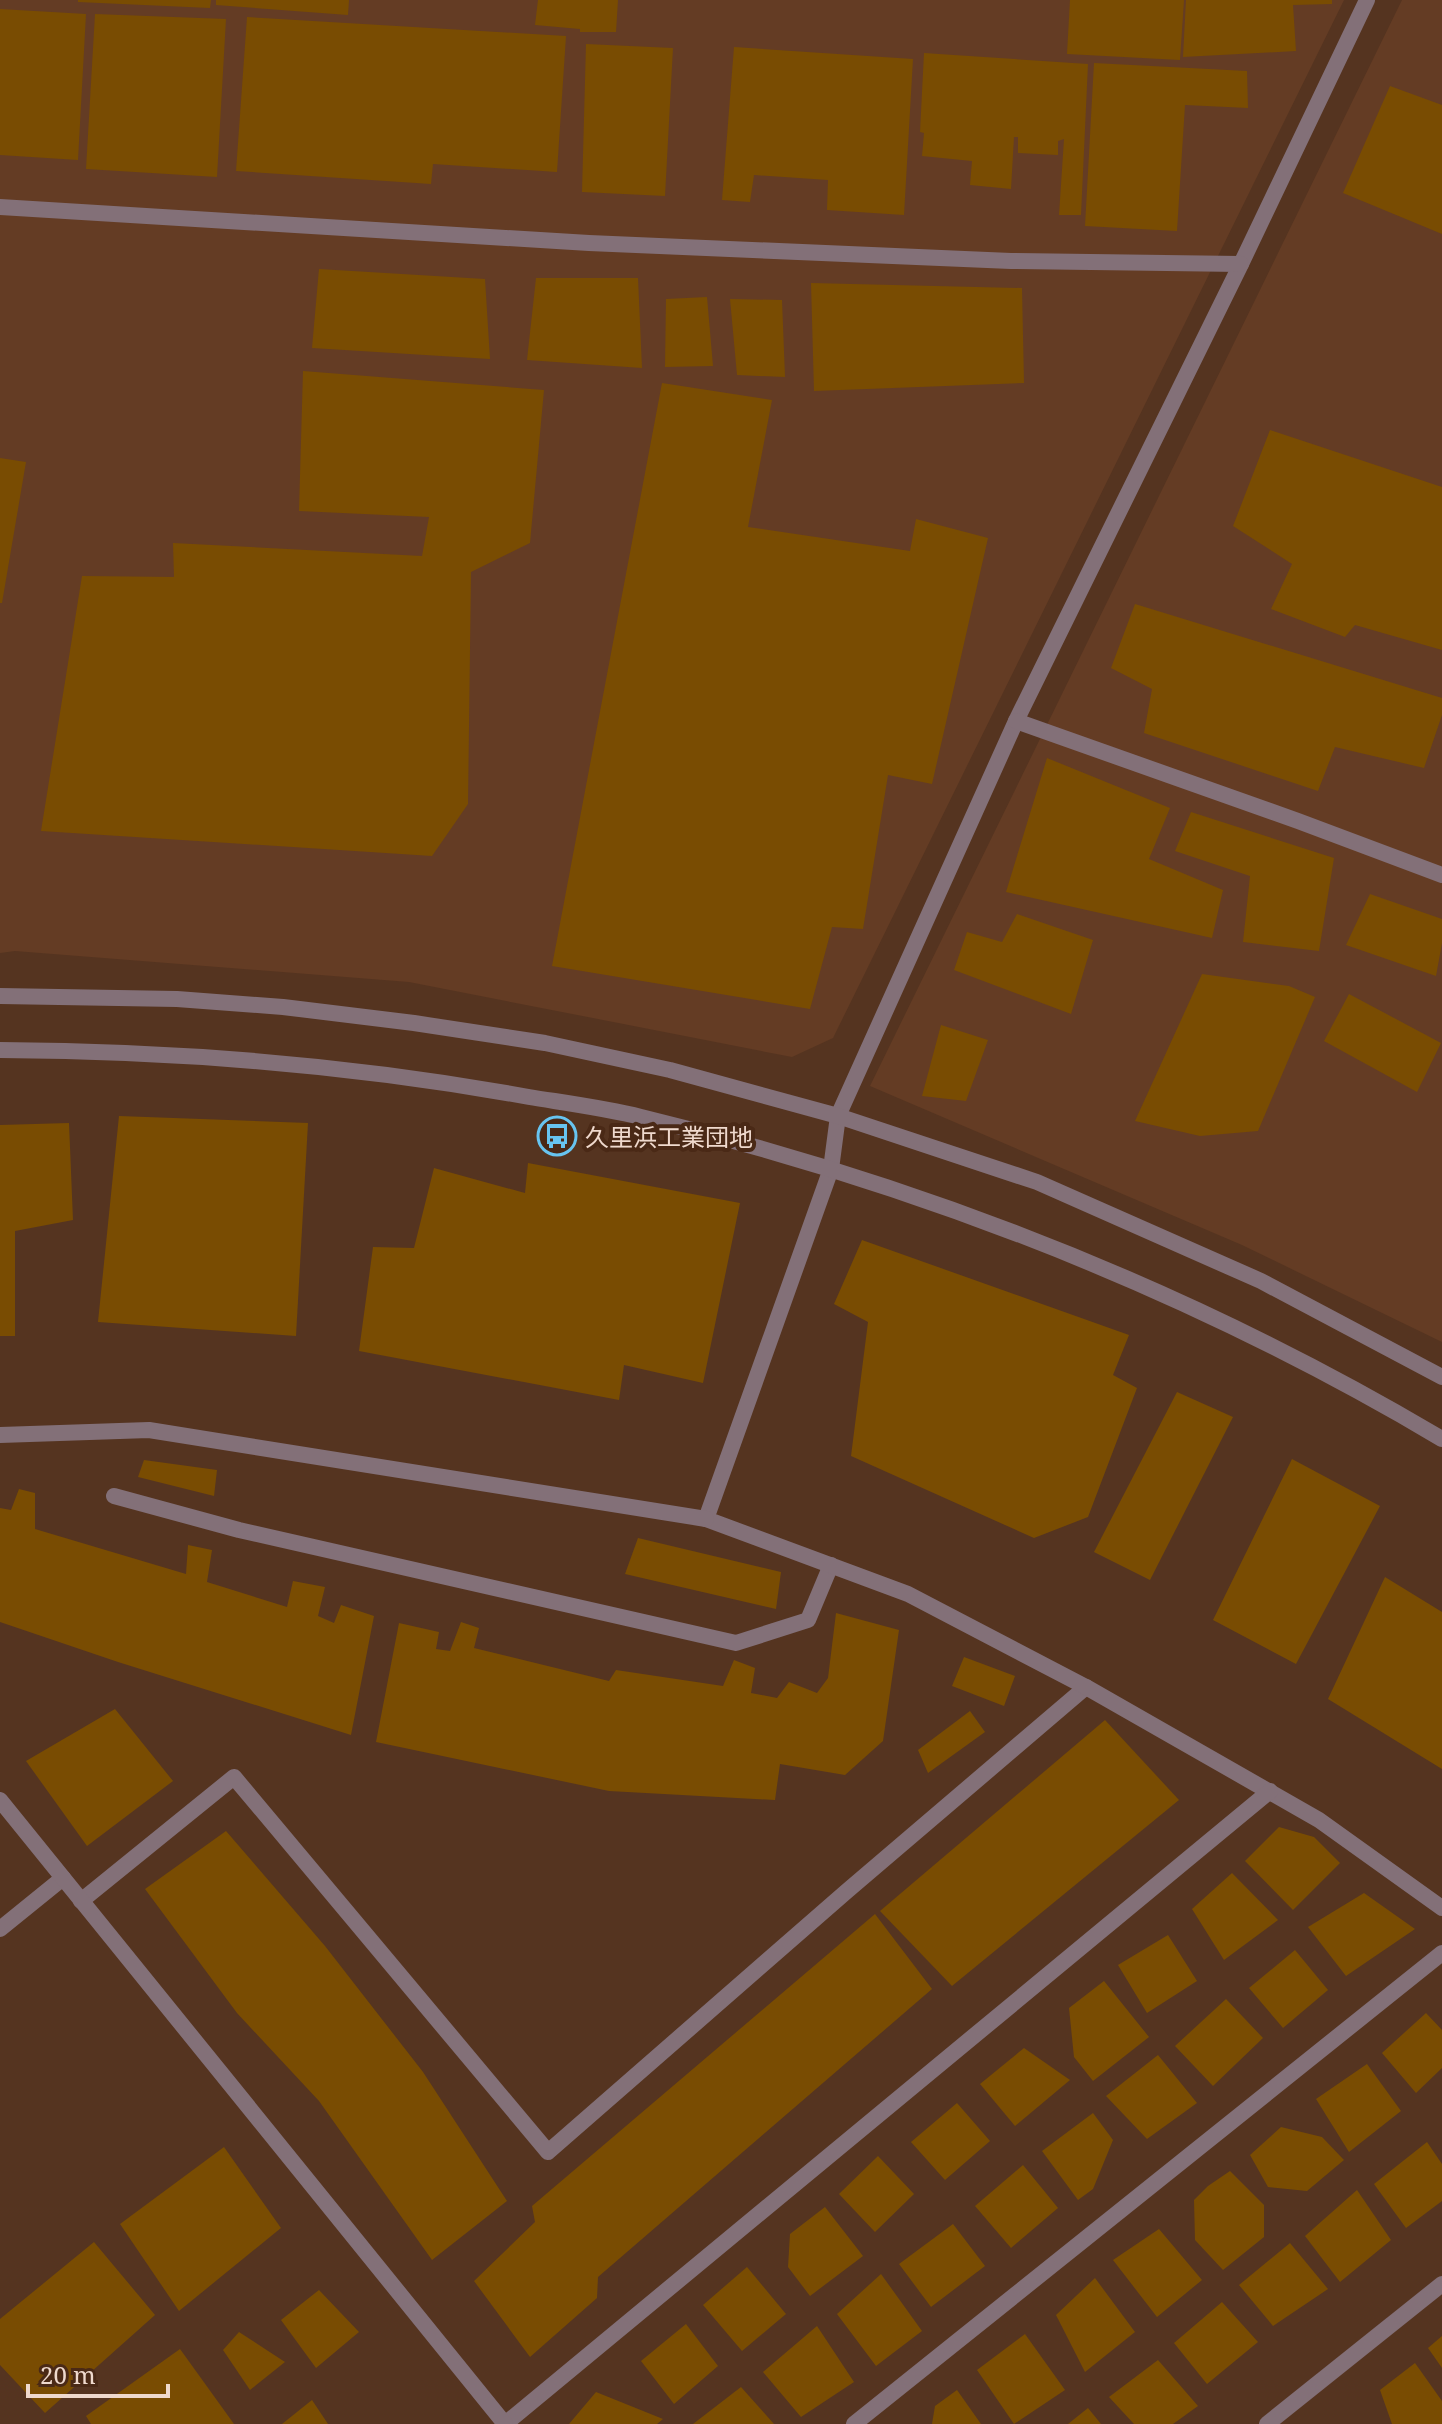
<svg xmlns="http://www.w3.org/2000/svg" width="1442" height="2424" viewBox="0 0 1442 2424" font-family="'Noto Serif','Noto Sans JP',serif">
<rect width="100%" height="100%" fill="#553420"/>
<!-- built -->
<g fill="#643c24">
<path d="M0,0H1344L833,1038L792,1057L409,982L15,951L0,953Z"/>
<path d="M1402,0H1442V1342L1242,1245L870,1086Z"/>
</g>
<!-- building -->
<g fill="#794c02">
<path d="M78,0H211L210,8L78,2Z"/>
<path d="M216,0H349L348,15L216,5Z"/>
<path d="M538,0H618L616,32H580V29L535,25Z"/>
<path d="M1070,0H1184L1180,60L1067,54Z"/>
<path d="M1186,0H1332V4L1293,5L1296,51L1183,57Z"/>
<path d="M0,9L86,14L78,160L0,155Z"/>
<path d="M95,14L226,19L217,177L86,169Z"/>
<path d="M247,17L566,36L557,172L433,164L431,184L236,171Z"/>
<path d="M586,44L673,48L665,196L582,192Z"/>
<path d="M734,47L913,59L904,215L827,210L828,180L754,175L750,202L722,200Z"/>
<path d="M924,53L1088,64L1081,215H1059L1064,139L1058,141V155L1018,153V137H1014L1011,189L970,185L972,161L922,156L924,133L920,132Z"/>
<path d="M1094,63L1247,71L1248,108L1185,105L1177,231L1085,226Z"/>
<path d="M1390,86L1442,105V234L1343,193Z"/>
<path d="M319,269L485,279L490,359L312,348Z"/>
<path d="M536,278H638L642,368L527,360Z"/>
<path d="M811,283L1022,288L1024,383L814,391Z"/>
<path d="M707,297L713,366L665,367L666,299Z"/>
<path d="M730,299L782,300L785,377L737,375Z"/>
<path d="M303,371L544,390L530,543L471,572L468,804L432,856L41,831L82,576L174,577L173,543L422,556L429,517L299,511Z"/>
<path d="M662,383L772,400L748,527L910,551L916,519L988,538L932,784L888,775L863,929L832,927L810,1009L552,966Z"/>
<path d="M1270,430L1442,487V650L1355,625L1345,637L1271,609L1292,564L1233,526Z"/>
<path d="M0,458L26,462L2,603H0Z"/>
<path d="M1135,604L1442,698V715L1424,768L1335,747L1318,791L1144,733L1152,689L1111,668Z"/>
<path d="M1047,758L1170,808L1149,859L1223,890L1212,938L1006,892Z"/>
<path d="M1191,812L1334,858L1319,951L1243,942L1250,876L1175,851Z"/>
<path d="M1370,894L1442,919V943L1436,976L1346,945Z"/>
<path d="M1017,914L1093,940L1071,1014L954,970L967,932L1002,942Z"/>
<path d="M1202,974L1289,986L1315,997L1258,1131L1200,1136L1135,1121Z"/>
<path d="M1349,994L1441,1043L1417,1092L1324,1041Z"/>
<path d="M941,1025L988,1040L966,1101L922,1096Z"/>
<path d="M119,1116L308,1123L296,1336L98,1322Z"/>
<path d="M69,1123L73,1220L15,1231V1336H0V1125Z"/>
<path d="M528,1163L740,1203L703,1383L624,1365L619,1400L359,1351L373,1247L414,1248L434,1168L525,1193Z"/>
<path d="M862,1240L1129,1335L1113,1375L1137,1388L1088,1517L1034,1538L851,1456L868,1322L834,1304Z"/>
<path d="M1177,1392L1233,1417L1150,1580L1094,1552Z"/>
<path d="M1292,1459L1380,1506L1296,1664L1213,1620Z"/>
<path d="M144,1460L217,1470L214,1496L138,1477Z"/>
<path d="M19,1489L35,1493V1529L186,1574L188,1545L212,1550L207,1582L287,1607L293,1581L325,1587L318,1616L334,1623L341,1605L374,1616L351,1735L118,1662L0,1622V1508L11,1510Z"/>
<path d="M638,1538L781,1572L776,1609L625,1574Z"/>
<path d="M1385,1577L1442,1612V1769L1328,1699Z"/>
<path d="M836,1613L899,1630L883,1741L845,1775L780,1764L775,1800L609,1791L376,1742L399,1623L439,1632L436,1649L450,1651L461,1622L479,1628L474,1648L609,1681L616,1670L723,1686L734,1660L755,1668L751,1693L777,1698L789,1682L817,1693L828,1678Z"/>
<path d="M964,1657L1015,1676L1004,1706L952,1686Z"/>
<path d="M115,1709L173,1781L87,1846L26,1761Z"/>
<path d="M970,1711L985,1732L928,1773L918,1750Z"/>
<path d="M1105,1720L1179,1800L952,1986L880,1911Z"/>
<path d="M1279,1827L1314,1837L1340,1863L1293,1910L1245,1861Z"/>
<path d="M226,1831L325,1946L423,2072L507,2201L432,2260L319,2101L237,2013L145,1889Z"/>
<path d="M1232,1873L1278,1920L1224,1960L1192,1909Z"/>
<path d="M1364,1893L1415,1929L1346,1976L1308,1927Z"/>
<path d="M875,1914L932,1989L598,2277L597,2298L530,2357L474,2281L535,2222L532,2206Z"/>
<path d="M1168,1935L1197,1981L1147,2013L1118,1965Z"/>
<path d="M1295,1950L1328,1990L1283,2028L1249,1988Z"/>
<path d="M1104,1981L1149,2037L1093,2081L1074,2057L1069,2008Z"/>
<path d="M1226,1999L1263,2038L1213,2086L1175,2046Z"/>
<path d="M1426,2013L1442,2030V2068L1416,2093L1382,2053Z"/>
<path d="M1024,2048L1070,2080L1015,2126L980,2084Z"/>
<path d="M1158,2055L1197,2103L1147,2139L1106,2096Z"/>
<path d="M1367,2064L1401,2111L1349,2152L1316,2099Z"/>
<path d="M957,2103L990,2141L945,2180L911,2142Z"/>
<path d="M1093,2113L1113,2140L1093,2189L1078,2200L1042,2151Z"/>
<path d="M1281,2127L1322,2137L1344,2160L1307,2191L1268,2187L1250,2155Z"/>
<path d="M1427,2142L1442,2164V2201L1406,2228L1374,2184Z"/>
<path d="M224,2147L281,2228L179,2311L120,2224Z"/>
<path d="M878,2156L914,2194L875,2232L839,2194Z"/>
<path d="M1023,2165L1058,2208L1011,2248L975,2206Z"/>
<path d="M1230,2171L1264,2205V2237L1223,2270L1195,2240L1194,2200L1208,2186Z"/>
<path d="M1357,2190L1391,2240L1340,2282L1305,2236Z"/>
<path d="M825,2207L863,2256L810,2296L788,2267L790,2234Z"/>
<path d="M953,2224L985,2266L931,2307L899,2264Z"/>
<path d="M1159,2229L1202,2280L1157,2317L1113,2260Z"/>
<path d="M94,2242L155,2315L45,2413L0,2365V2319Z"/>
<path d="M1290,2243L1328,2289L1273,2326L1239,2285Z"/>
<path d="M747,2267L786,2314L742,2351L703,2305Z"/>
<path d="M881,2274L922,2331L876,2366L837,2314Z"/>
<path d="M1095,2278L1135,2332L1085,2372L1056,2315Z"/>
<path d="M319,2290L359,2332L316,2368L281,2320Z"/>
<path d="M1222,2302L1258,2342L1207,2384L1174,2343Z"/>
<path d="M686,2324L718,2366L674,2404L641,2361Z"/>
<path d="M817,2326L854,2382L801,2417L763,2372Z"/>
<path d="M239,2332L285,2362L250,2390L223,2350Z"/>
<path d="M1025,2334L1065,2390L1014,2424L977,2370Z"/>
<path d="M1442,2336V2368L1428,2348Z"/>
<path d="M180,2349L234,2424H91L86,2416Z"/>
<path d="M1158,2360L1198,2406L1173,2424H1134L1109,2397Z"/>
<path d="M1415,2363L1442,2401V2424H1392L1380,2390Z"/>
<path d="M741,2387L774,2424H693Z"/>
<path d="M957,2390L981,2424H932L935,2406Z"/>
<path d="M596,2392L663,2419L657,2424H569Z"/>
<path d="M312,2400L328,2424H282Z"/>
<path d="M1088,2408L1101,2424H1068Z"/>
</g>
<g fill="none" stroke-linecap="round" stroke-linejoin="round">
<!-- service -->
<g stroke="#837078" stroke-width="16">
<path d="M114,1496L239,1530L736,1643L808,1620L831,1565"/>
<path d="M81,1901L234,1777L548,2152L847,1891L1086,1687"/>
</g>
<!-- minor -->
<g stroke="#837078" stroke-width="16">
<path d="M1367,0L1241,264L1016,721L838,1116L831,1169L706,1519L908,1594L1086,1687L1319,1820L1442,1908"/>
<path d="M0,207L589,243L1011,261L1241,264"/>
<path d="M1016,721L1298,821L1442,875"/>
<path d="M0,1435L149,1430L706,1519"/>
<path d="M0,1929L63,1878"/>
<path d="M505,2424L1270,1791"/>
<path d="M854,2424L1442,1953"/>
</g>
<!-- tertiary -->
<g stroke="#837078" stroke-width="16">
<path d="M0,996L177,999L283,1007L414,1023L545,1043L670,1070L838,1116L1037,1182L1261,1281L1442,1377"/>
<path d="M0,1050C177,1051 354,1065 529,1097C566,1103 605,1108 641,1117C922,1185 1194,1292 1442,1439"/>
<path d="M0,1800L505,2424"/>
<path d="M1267,2424L1442,2284"/>
</g>
</g>
<!-- icons -->
<defs>
<symbol id="bus-ring" viewBox="-11 -11 22 22"><circle r="9.5" fill="#4a2916" stroke="#67c4f0" stroke-width="1.5"/><path d="M-5-6H5V4H4V6H2V4H-2V6H-4V4H-5ZM-3.5-4V0h7V-4ZM-3.5 1.2v1.5H-2V1.2ZM2 1.2v1.5H3.5V1.2Z" fill="#67c4f0"/></symbol>
</defs>
<g fill-rule="evenodd">
<use href="#bus-ring" x="535" y="1114" width="44" height="44"/>
</g>
<g text-anchor="middle" dominant-baseline="central" stroke-width="8" stroke-linejoin="round" paint-order="stroke">
<!-- poi labels -->
<g font-size="24" fill="#efd9cd" stroke="#4a2916" text-anchor="start">
<text x="585" y="1136">久里浜工業団地</text>
</g>
</g>
<!-- scale -->
<path d="M28 2384v12h140v-12" fill="none" stroke="#efd9cd" stroke-width="4"/>
<text x="40" y="2384" font-size="24" fill="#efd9cd" stroke="#4a2916" stroke-width="6" paint-order="stroke">20 m</text>
</svg>
